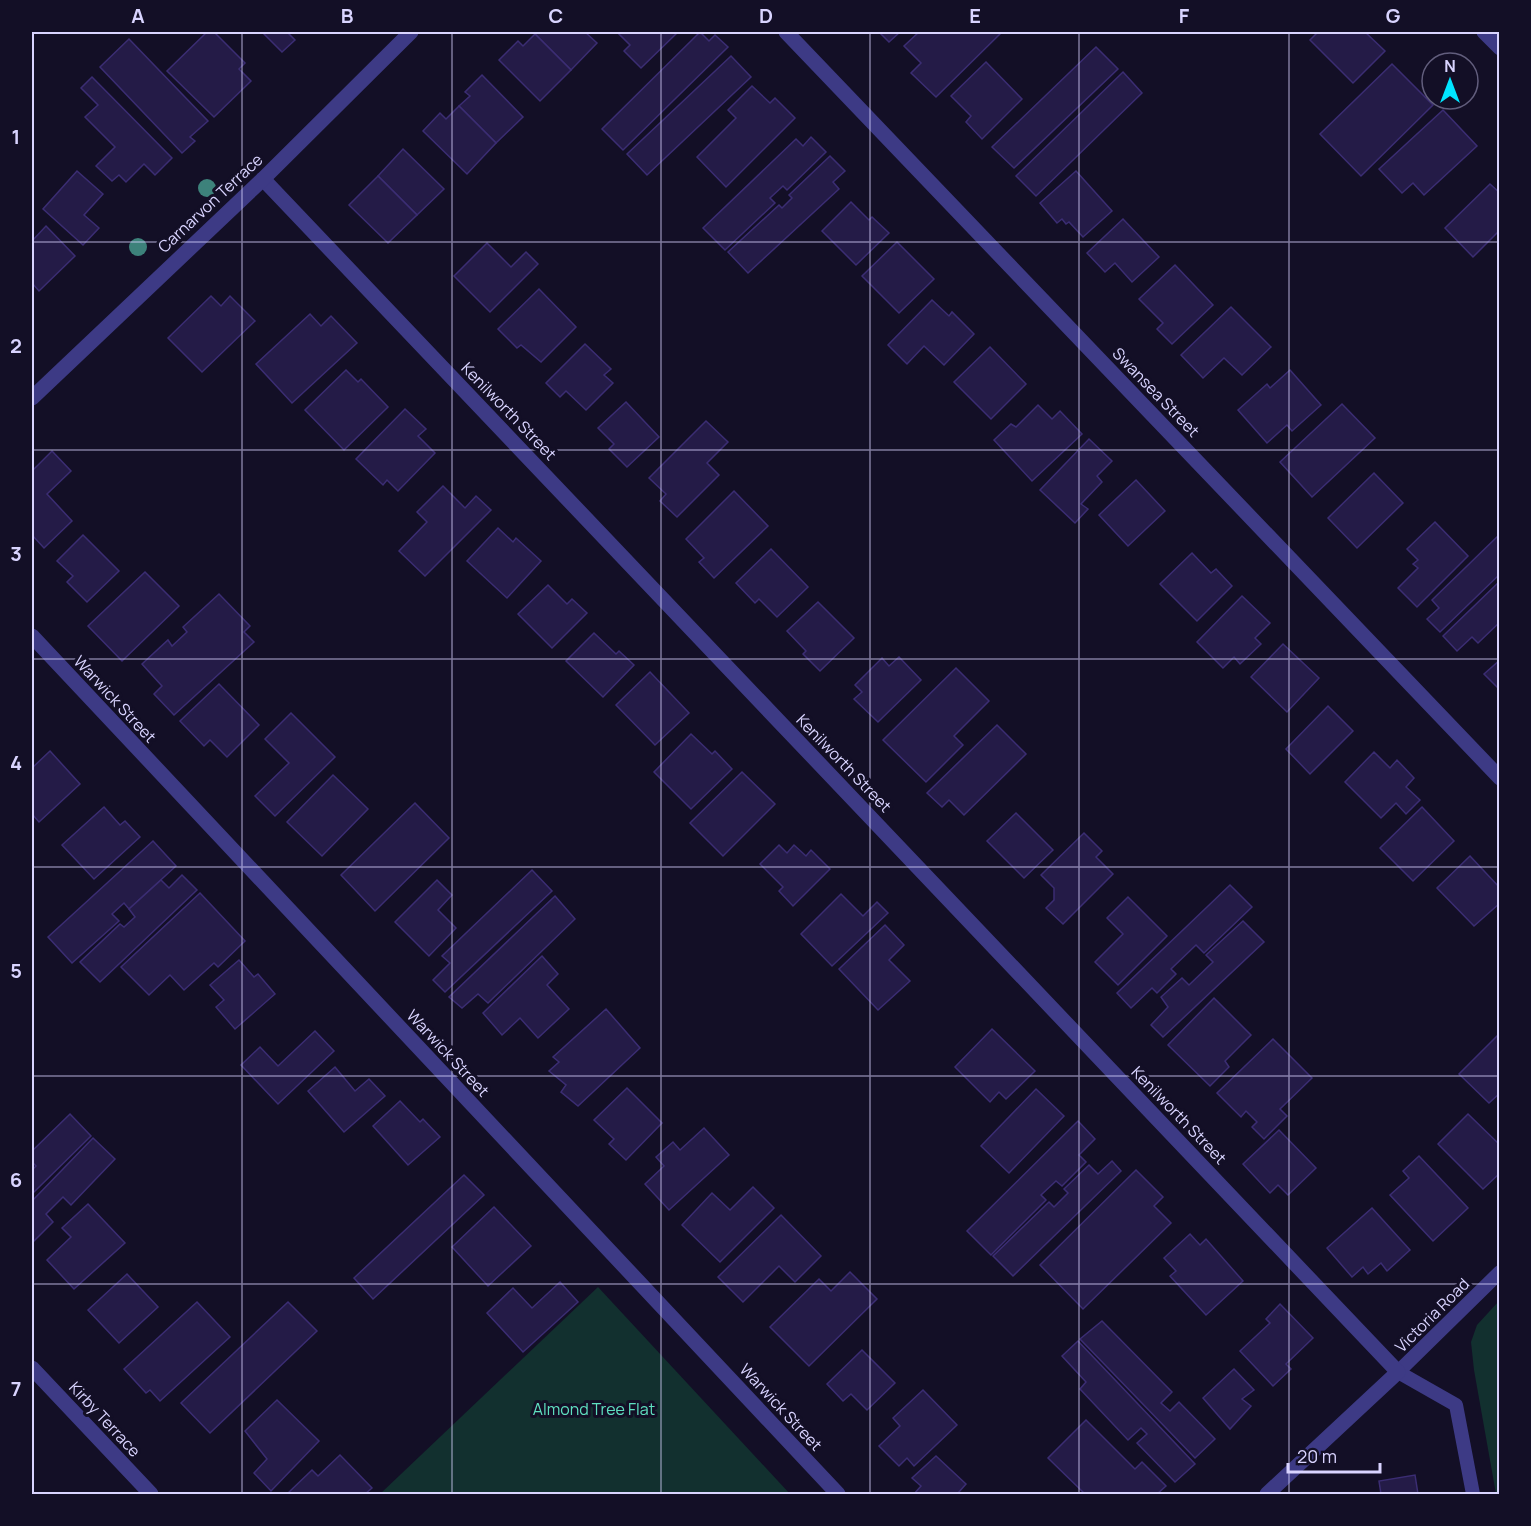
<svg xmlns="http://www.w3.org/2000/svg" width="1531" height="1526" viewBox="0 0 1531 1526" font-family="Manrope,sans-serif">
<rect width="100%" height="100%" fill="#130f26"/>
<!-- green -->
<g fill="#12302f">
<path d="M598,1287L790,1494H380Z"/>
<path d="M1499,1301L1500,1494H1496L1474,1370L1471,1342L1477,1325Z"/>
</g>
<!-- building -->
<g fill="#241b47" stroke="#3b2d73" stroke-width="1.5">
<path d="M207,32H214L245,63L239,69L251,81L214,117L167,71Z"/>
<path d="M262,32H287L295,40L282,52Z"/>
<path d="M538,32H585L597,43L571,70L535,34Z"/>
<path d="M622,32H678L641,68L624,51L630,45L619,34Z"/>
<path d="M700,32L709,41L715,35L728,47L623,150L602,129Z"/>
<path d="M879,32H900L889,42Z"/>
<path d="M919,32H1002L936,97L911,73L921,63L904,46Z"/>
<path d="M1318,32H1365L1385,51L1353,83L1310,40Z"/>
<path d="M535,34L571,70L540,101L499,60L518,41L523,46Z"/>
<path d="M129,39L208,121L190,137L195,141L182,153L100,67Z"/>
<path d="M1096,47L1118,69L1014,168L992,147Z"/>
<path d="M731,56L751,77L647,175L627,154Z"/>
<path d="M986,62L1022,99L982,139L966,122L971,116L951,96Z"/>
<path d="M1392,64L1433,105L1361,176L1320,134Z"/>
<path d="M1123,72L1142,93L1036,196L1016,176Z"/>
<path d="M482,75L523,117L496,143L459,106L470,96L465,92Z"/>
<path d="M92,77L172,158L155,175L144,164L126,182L119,175L112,181L96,166L115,147L85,117L98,105L81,88Z"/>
<path d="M752,86L770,103L775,98L795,118L726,187L697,157L736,118L728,110Z"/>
<path d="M459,106L496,143L467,174L423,131L440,113L446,119Z"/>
<path d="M1443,110L1477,146L1424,195L1413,183L1402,193L1379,169Z"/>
<path d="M811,137L826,152L787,190L783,186L770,198L775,203L725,250L703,228L796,139L803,146Z"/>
<path d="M403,149L444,189L417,215L378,176Z"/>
<path d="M830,156L845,171L833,182L839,189L748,273L728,252L779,205L782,208L792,198L789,195Z"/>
<path d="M77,171L103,194L84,215L99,228L83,245L43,209Z"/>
<path d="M1076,171L1112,211L1083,237L1069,222L1066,224L1062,219L1057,223L1040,203Z"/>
<path d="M378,176L417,215L388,243L349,205Z"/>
<path d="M1490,184L1500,193V230L1473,257L1445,228Z"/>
<path d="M851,202L869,220L872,217L889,233L856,265L822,231Z"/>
<path d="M1123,219L1159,257L1132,282L1115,263L1105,272L1087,253Z"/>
<path d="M46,226L75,256L39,291L32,283V241Z"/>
<path d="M897,242L934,279L899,313L862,276Z"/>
<path d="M487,243L511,267L526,252L538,264L490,312L454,276Z"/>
<path d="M1175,265L1213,305L1172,344L1157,329L1163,323L1139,299Z"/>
<path d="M539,289L576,327L541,362L521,345L517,348L498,329Z"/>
<path d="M211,296L221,306L230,296L255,321L202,372L168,338Z"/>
<path d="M932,300L949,316L952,312L974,334L944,365L924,346L907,364L888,345Z"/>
<path d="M1231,307L1271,347L1242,375L1224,358L1203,378L1181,355Z"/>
<path d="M310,314L321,326L331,316L357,343L292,403L256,364Z"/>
<path d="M585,344L611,369L604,375L613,383L586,410L566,391L560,397L546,383Z"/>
<path d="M990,347L1026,384L991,419L954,382Z"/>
<path d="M346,370L358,382L361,379L388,407L344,450L305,410Z"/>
<path d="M1290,370L1321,405L1292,431L1287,425L1267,443L1238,410L1267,384L1270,388Z"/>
<path d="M626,402L659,437L627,467L609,449L614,444L598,428Z"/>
<path d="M1342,404L1375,438L1312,497L1280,462Z"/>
<path d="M1038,405L1052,419L1060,411L1082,434L1032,481L994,440L1011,424L1016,427Z"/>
<path d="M405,409L426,429L418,436L435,453L398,491L387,480L383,485L356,459Z"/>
<path d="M706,421L728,442L707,463L719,475L677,517L660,501L666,494L649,478Z"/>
<path d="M1089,439L1112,461L1097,476L1102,482L1081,504L1088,509L1075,523L1040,490Z"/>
<path d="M52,451L71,471L47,494L72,521L44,548L32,535V471Z"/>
<path d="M1374,473L1403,503L1357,548L1328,518Z"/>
<path d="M1136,480L1165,511L1128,546L1099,515Z"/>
<path d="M443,486L465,508L476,496L491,510L425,576L399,551L427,522L417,512Z"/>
<path d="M734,491L768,526L714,578L699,562L704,558L686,539Z"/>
<path d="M1435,522L1468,556L1417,607L1398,588L1418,568L1413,564L1418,560L1407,549Z"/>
<path d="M498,528L513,542L516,538L541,561L507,598L467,561Z"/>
<path d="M1500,534V574L1440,632L1427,619L1439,608L1432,600Z"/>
<path d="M83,535L119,571L87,602L67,582L73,576L57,561Z"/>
<path d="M771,549L808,587L777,617L759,599L755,603L736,583Z"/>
<path d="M1192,553L1211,573L1216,569L1232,586L1197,621L1160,584Z"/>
<path d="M145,572L179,606L122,661L88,626Z"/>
<path d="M1500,581V622L1478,643L1472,637L1457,651L1443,636Z"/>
<path d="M548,585L567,604L572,599L587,613L552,648L518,614Z"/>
<path d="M219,594L250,626L244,632L254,642L174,715L154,694L162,686L142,664L168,640L172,646L187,632L183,627Z"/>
<path d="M1242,596L1270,623L1255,638L1261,644L1240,664L1234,657L1223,668L1197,642Z"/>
<path d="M818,602L854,638L820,671L803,654L806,651L787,631Z"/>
<path d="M594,633L616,654L619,651L634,665L603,697L566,661Z"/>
<path d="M1283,644L1319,678L1287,712L1251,677Z"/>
<path d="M899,657L921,680L878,722L854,699L862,692L855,685L882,658L889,666Z"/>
<path d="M1500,660V690L1484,674Z"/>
<path d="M956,668L989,701L954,736L963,745L926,782L883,740Z"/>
<path d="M650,672L689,713L655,745L616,705Z"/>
<path d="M219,684L259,725L227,757L210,740L204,746L180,721Z"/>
<path d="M1328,706L1353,731L1310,774L1286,749Z"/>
<path d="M291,713L335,757L275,816L255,796L289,763L265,739Z"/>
<path d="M997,725L1026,754L964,815L949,800L942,807L927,793Z"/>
<path d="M691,734L712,754L715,751L732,769L691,809L654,772Z"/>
<path d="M50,751L80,784L39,822L32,814V768Z"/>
<path d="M1374,752L1390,768L1397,760L1414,778L1406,787L1420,800L1406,814L1396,803L1381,818L1345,782Z"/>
<path d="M742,772L775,804L723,856L690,823Z"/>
<path d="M333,775L368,809L322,856L287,822Z"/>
<path d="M415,803L449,838L375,911L341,875Z"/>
<path d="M104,807L120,825L125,821L140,837L94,879L62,845Z"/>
<path d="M1422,807L1454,841L1413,881L1380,848Z"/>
<path d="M1016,813L1053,850L1024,878L987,841Z"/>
<path d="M1084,833L1102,851L1096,857L1113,874L1063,924L1046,908L1054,900V888L1041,875Z"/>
<path d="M153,841L176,866L129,909L124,903L112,914L119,921L72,963L48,937Z"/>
<path d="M779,845L787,853L794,845L806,856L811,850L830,869L793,906L779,891L783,887L760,864Z"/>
<path d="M1470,856L1500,888V903L1474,926L1437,888Z"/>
<path d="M532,870L552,891L445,992L433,980L450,963L442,956Z"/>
<path d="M182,875L197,890L100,982L80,962L120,924L124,927L135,917L129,909L161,880L169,888Z"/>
<path d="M437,880L452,895L438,910L456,928L429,956L395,922Z"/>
<path d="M1230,885L1252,907L1204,953L1196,945L1171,969L1176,974L1157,993L1152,988L1131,1008L1117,993Z"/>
<path d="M200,893L245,941L218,967L214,963L184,990L170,975L149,995L121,967Z"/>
<path d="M841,894L863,916L877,902L888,913L832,966L801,934Z"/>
<path d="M555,896L575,919L488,1003L478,994L462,1008L449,997Z"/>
<path d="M1128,897L1167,936L1118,985L1095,962L1123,934L1107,918Z"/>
<path d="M1243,921L1264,942L1163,1037L1151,1025L1168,1007L1161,997L1182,978L1189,985L1213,962L1206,955Z"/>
<path d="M885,925L904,945L889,960L910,981L878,1010L839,969Z"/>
<path d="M542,956L558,974L547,985L569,1009L538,1038L520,1018L502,1035L483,1013Z"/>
<path d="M239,960L254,977L258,974L275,994L235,1029L216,1007L224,1000L210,985Z"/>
<path d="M1214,998L1251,1035L1225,1061L1229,1067L1210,1086L1168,1045Z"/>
<path d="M606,1009L640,1048L578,1106L561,1092L566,1085L549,1071L559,1062L553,1057Z"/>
<path d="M992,1029L1035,1071L1006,1099L999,1092L990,1102L955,1067Z"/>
<path d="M315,1031L334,1051L278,1104L241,1065L260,1047L278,1066Z"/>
<path d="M1500,1033V1093L1489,1103L1459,1074Z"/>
<path d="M1273,1039L1312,1078L1280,1109L1287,1116L1264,1139L1252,1127L1257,1122L1246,1111L1241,1117L1217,1093Z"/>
<path d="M335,1067L355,1091L369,1079L385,1096L344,1132L308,1091Z"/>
<path d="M627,1088L662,1123L626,1160L609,1144L614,1139L594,1120Z"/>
<path d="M1036,1089L1064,1116L1009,1173L981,1146Z"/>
<path d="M400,1101L420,1122L423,1119L440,1137L408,1165L373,1126Z"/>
<path d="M70,1114L91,1136L32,1194V1170L36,1166L32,1162V1151Z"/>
<path d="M1468,1114L1500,1145V1173L1483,1189L1438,1144Z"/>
<path d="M1078,1121L1095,1139L1079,1155L1086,1162L1062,1186L1056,1181L1041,1195L1046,1200L991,1255L967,1231Z"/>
<path d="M704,1128L729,1155L669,1210L645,1184L664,1166L656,1157L673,1142L680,1150Z"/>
<path d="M1279,1130L1316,1168L1288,1195L1278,1185L1270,1193L1243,1164Z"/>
<path d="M93,1138L115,1159L71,1205L63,1197L46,1214L53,1222L33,1242L32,1240V1201Z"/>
<path d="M1419,1156L1468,1208L1433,1241L1390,1195L1409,1178L1403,1171Z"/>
<path d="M1112,1161L1121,1171L1013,1276L993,1256L1049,1202L1054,1207L1068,1193L1064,1189L1089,1165L1098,1174Z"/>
<path d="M1136,1170L1163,1197L1154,1206L1171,1223L1083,1309L1040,1265Z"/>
<path d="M464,1175L484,1195L373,1299L354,1278Z"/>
<path d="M753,1187L774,1208L720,1262L682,1225L712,1193L730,1210Z"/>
<path d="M88,1204L125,1243L74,1289L47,1260L71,1237L62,1228Z"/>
<path d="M494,1207L531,1246L488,1286L452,1247Z"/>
<path d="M1372,1208L1410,1250L1387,1271L1381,1263L1368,1274L1363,1267L1352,1277L1327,1248Z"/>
<path d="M781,1215L821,1256L795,1282L779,1266L743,1302L718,1277Z"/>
<path d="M1190,1234L1200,1245L1206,1239L1243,1281L1206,1315L1170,1276L1176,1271L1164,1258Z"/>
<path d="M850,1272L877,1299L809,1366L770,1327L819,1279L831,1291Z"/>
<path d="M127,1274L158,1307L119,1343L88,1310Z"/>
<path d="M560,1282L578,1302L523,1352L487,1313L513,1288L532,1308Z"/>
<path d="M197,1302L230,1337L160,1401L150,1390L146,1393L124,1369Z"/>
<path d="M288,1302L317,1331L210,1433L181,1403Z"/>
<path d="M1280,1304L1313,1338L1286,1364L1291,1369L1273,1386L1240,1351L1270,1323L1266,1319Z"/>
<path d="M1102,1321L1172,1392L1161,1403L1170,1411L1179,1402L1215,1439L1195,1458L1080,1339Z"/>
<path d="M1078,1341L1195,1464L1175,1482L1137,1443L1147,1434L1141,1428L1128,1440L1080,1389L1086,1382L1062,1356Z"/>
<path d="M862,1350L895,1383L867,1410L851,1394L843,1401L827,1384Z"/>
<path d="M1234,1369L1254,1390L1242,1399L1251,1406L1230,1429L1203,1398Z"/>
<path d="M923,1390L957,1425L914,1466L907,1458L899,1466L879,1446L900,1426L893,1418Z"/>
<path d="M277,1400L319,1441L271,1491L254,1473L267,1459L245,1431Z"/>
<path d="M1086,1420L1135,1469L1142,1462L1166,1486L1157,1494H1085L1048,1458Z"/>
<path d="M340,1455L372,1488L365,1494H287L312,1470L318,1476Z"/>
<path d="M936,1456L966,1484L958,1493L960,1494H914L921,1486L912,1478Z"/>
<path d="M1415,1475L1418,1494H1381L1379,1481Z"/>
</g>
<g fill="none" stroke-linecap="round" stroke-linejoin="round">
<!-- service -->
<path stroke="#3d3a85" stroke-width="14" d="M1473,1494L1456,1405L1398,1372L1500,1272"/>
<!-- minor -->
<g stroke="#3d3a85" stroke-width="15">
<path d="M786,32L1500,778"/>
<path d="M1484,32L1500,48"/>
<path d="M263,179L1398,1372L1267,1494"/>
<path d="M32,398L263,179L411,32"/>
<path d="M32,636L838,1494"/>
<path d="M32,1368L151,1494"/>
</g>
</g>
<!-- trees -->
<g fill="#3d827b">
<circle cx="207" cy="188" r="9"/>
<circle cx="138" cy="247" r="9"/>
</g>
<!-- grid -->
<path fill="none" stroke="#d9d4ff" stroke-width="1.5" stroke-opacity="0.55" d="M242,32V1494M452,32V1494M661,32V1494M870,32V1494M1079,32V1494M1289,32V1494M32,242H1500M32,450H1500M32,659H1500M32,867H1500M32,1076H1500M32,1284H1500"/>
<g text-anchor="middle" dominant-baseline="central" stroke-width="6" stroke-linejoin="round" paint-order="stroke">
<!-- street labels -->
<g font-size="16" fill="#d9d4ff" stroke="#130f26">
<text transform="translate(210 203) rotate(-43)">Carnarvon Terrace</text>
<text transform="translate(1156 392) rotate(46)">Swansea Street</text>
<text transform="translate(509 411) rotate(46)">Kenilworth Street</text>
<text transform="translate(115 699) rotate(47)">Warwick Street</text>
<text transform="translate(844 763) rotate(46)">Kenilworth Street</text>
<text transform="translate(448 1053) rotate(47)">Warwick Street</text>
<text transform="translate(1179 1115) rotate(46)">Kenilworth Street</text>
<text transform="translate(1432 1315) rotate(-45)">Victoria Road</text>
<text transform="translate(781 1407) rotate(47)">Warwick Street</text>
<text transform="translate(105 1419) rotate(47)">Kirby Terrace</text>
</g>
<!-- park labels -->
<g font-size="16" fill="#5fe0c0" stroke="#130f26">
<text x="594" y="1409">Almond Tree Flat</text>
</g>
</g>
<!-- border -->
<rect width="1531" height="1526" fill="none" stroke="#130f26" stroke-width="66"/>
<!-- north arrow -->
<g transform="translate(1450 81)"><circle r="28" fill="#130f26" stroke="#625e7d" stroke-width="1.5"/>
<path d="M0-4.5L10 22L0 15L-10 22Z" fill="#00e5ff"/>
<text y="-9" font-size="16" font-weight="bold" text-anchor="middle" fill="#d9d4ff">N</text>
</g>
<!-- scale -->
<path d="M1288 1463v9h92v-9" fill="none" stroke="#d9d4ff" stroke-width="3"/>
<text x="1297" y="1463" font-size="18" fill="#d9d4ff" stroke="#130f26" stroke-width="4.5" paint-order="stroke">20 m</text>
<rect x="33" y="33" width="1465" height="1460" fill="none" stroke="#d9d4ff" stroke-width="2"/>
<g font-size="20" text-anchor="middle" font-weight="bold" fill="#d9d4ff">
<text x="138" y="23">A</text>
<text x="347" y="23">B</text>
<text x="556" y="23">C</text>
<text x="766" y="23">D</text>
<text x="975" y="23">E</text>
<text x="1184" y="23">F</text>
<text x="1393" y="23">G</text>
<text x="16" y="144">1</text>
<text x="16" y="353">2</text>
<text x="16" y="561">3</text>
<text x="16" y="770">4</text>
<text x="16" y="978">5</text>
<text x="16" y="1187">6</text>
<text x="16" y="1396">7</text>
</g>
</svg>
